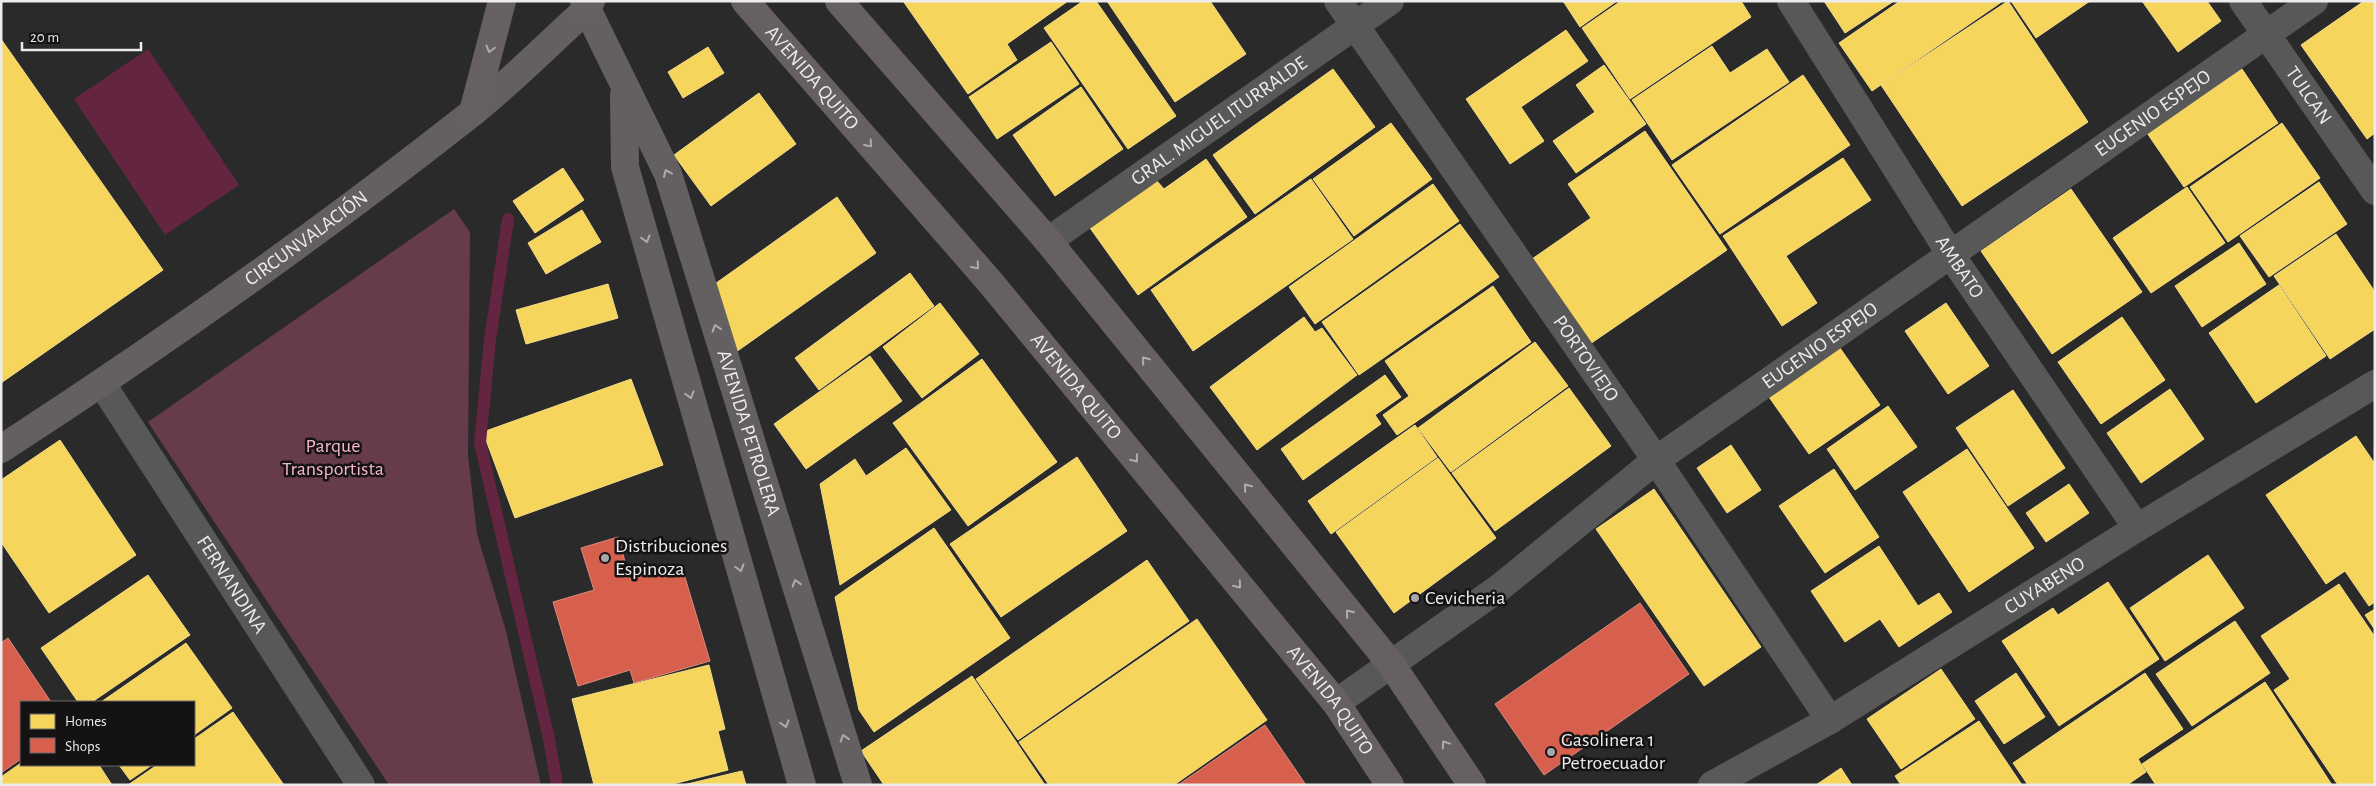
<svg xmlns="http://www.w3.org/2000/svg" width="2376" height="786" viewBox="0 0 2376 786" font-family="'Alegreya Sans',sans-serif">
<rect width="100%" height="100%" fill="#2b2a2a"/>
<!-- green -->
<path fill="#663b4b" d="M454,209L470,232L468,456L477,534L506,631L541,785H389L148,422Z"/>
<!-- water -->
<path fill="#642540" d="M148,49L239,185L165,235L74,99Z"/>
<!-- homes -->
<g fill="#f6d55c" stroke="#f3dc87">
<path d="M903,1H1068L1007,44L1017,60L968,94Z"/>
<path d="M1083,1H1096L1176,116L1128,149L1044,28Z"/>
<path d="M1107,1H1210L1246,54L1175,102Z"/>
<path d="M1563,1H1617L1580,27Z"/>
<path d="M1621,1H1741L1751,17L1630,99L1582,28Z"/>
<path d="M1824,1H1894L1845,33Z"/>
<path d="M1900,1H2003L1872,91L1839,43Z"/>
<path d="M2008,1L2088,122L1962,206L1881,85Z"/>
<path d="M2011,1H2090L2036,38Z"/>
<path d="M2142,1H2207L2221,21L2178,52Z"/>
<path d="M2364,1H2375V133L2367,139L2301,45Z"/>
<path d="M1566,30L1588,61L1521,107L1544,141L1510,164L1466,99Z"/>
<path d="M1,39L163,270L1,383Z"/>
<path d="M1051,42L1079,84L997,139L969,97Z"/>
<path d="M1712,46L1730,73L1767,49L1789,82L1672,160L1632,100Z"/>
<path d="M708,47L724,73L683,98L668,72Z"/>
<path d="M1604,65L1646,124L1576,173L1553,141L1595,112L1576,85Z"/>
<path d="M1333,69L1375,127L1255,214L1213,155Z"/>
<path d="M2242,69L2278,123L2184,187L2147,133Z"/>
<path d="M1803,75L1850,145L1720,234L1672,165Z"/>
<path d="M1081,87L1123,149L1055,196L1013,135Z"/>
<path d="M759,93L796,144L711,206L674,155Z"/>
<path d="M1391,123L1432,179L1354,236L1313,179Z"/>
<path d="M2282,123L2320,178L2228,242L2190,187Z"/>
<path d="M1645,131L1727,250L1590,344L1532,259L1591,218L1568,184Z"/>
<path d="M1843,158L1871,200L1786,256L1817,303L1782,326L1723,236Z"/>
<path d="M1206,159L1247,217L1138,295L1090,228L1156,180L1164,189Z"/>
<path d="M563,168L584,200L535,233L513,201Z"/>
<path d="M1311,179L1353,239L1193,351L1151,290Z"/>
<path d="M2319,182L2347,224L2269,277L2240,236Z"/>
<path d="M1433,184L1459,221L1315,324L1289,287Z"/>
<path d="M2187,187L2225,243L2151,293L2113,238Z"/>
<path d="M2071,189L2142,292L2052,354L1981,251Z"/>
<path d="M837,197L876,253L736,352L712,286Z"/>
<path d="M582,210L601,242L546,274L528,243Z"/>
<path d="M1460,224L1499,277L1359,375L1322,322Z"/>
<path d="M2336,234L2375,292V329L2330,359L2274,276Z"/>
<path d="M2239,243L2266,284L2202,327L2175,286Z"/>
<path d="M910,273L934,306L819,390L795,358Z"/>
<path d="M608,284L618,318L526,344L516,310Z"/>
<path d="M2279,285L2326,356L2256,403L2209,333Z"/>
<path d="M1493,286L1531,342L1397,435L1383,415L1409,396L1385,361Z"/>
<path d="M940,303L979,354L922,398L883,347Z"/>
<path d="M1946,303L1989,366L1948,394L1905,331Z"/>
<path d="M1304,317L1315,332L1322,328L1357,375L1257,450L1210,387Z"/>
<path d="M2122,317L2165,380L2101,424L2058,362Z"/>
<path d="M1535,342L1568,386L1451,472L1418,428Z"/>
<path d="M1840,348L1880,405L1809,454L1769,397Z"/>
<path d="M870,356L902,401L806,469L774,424Z"/>
<path d="M982,359L1057,462L968,526L893,423Z"/>
<path d="M1385,375L1401,397L1375,415L1381,424L1303,480L1281,449Z"/>
<path d="M631,379L663,465L515,518L483,432Z"/>
<path d="M1569,388L1611,446L1495,531L1452,473Z"/>
<path d="M2170,389L2204,439L2141,483L2107,433Z"/>
<path d="M2013,390L2065,468L2008,506L1956,428Z"/>
<path d="M1888,406L1917,447L1855,490L1827,449Z"/>
<path d="M1415,425L1437,457L1331,534L1308,501Z"/>
<path d="M2356,436L2375,464V602L2369,606L2345,571L2326,584L2266,495Z"/>
<path d="M60,440L136,555L49,613L1,542V480Z"/>
<path d="M1731,445L1761,490L1727,513L1697,468Z"/>
<path d="M906,448L951,510L840,585L820,484L855,459L866,476Z"/>
<path d="M1967,449L2034,548L1969,592L1903,492Z"/>
<path d="M1077,457L1127,531L1001,617L950,544Z"/>
<path d="M1438,458L1496,538L1394,613L1336,532Z"/>
<path d="M1834,469L1879,537L1825,573L1779,506Z"/>
<path d="M2069,484L2089,513L2046,542L2026,513Z"/>
<path d="M1654,489L1761,647L1704,686L1596,529Z"/>
<path d="M934,528L1010,638L874,732L859,710L835,597Z"/>
<path d="M1879,546L1918,606L1939,593L1952,612L1899,647L1880,619L1845,642L1811,591Z"/>
<path d="M2208,555L2244,608L2165,661L2130,608Z"/>
<path d="M1147,560L1189,621L1018,740L976,679Z"/>
<path d="M148,575L190,635L92,702H78L41,648Z"/>
<path d="M2108,582L2159,659L2059,726L2002,641L2053,608L2058,615Z"/>
<path d="M2339,584L2375,637V785H2338L2274,690L2290,679L2261,636Z"/>
<path d="M2375,609V630L2365,615Z"/>
<path d="M1197,619L1267,720L1174,785H1049L1019,742Z"/>
<path d="M2235,621L2270,673L2192,726L2156,674Z"/>
<path d="M186,643L232,708L194,735V702H101Z"/>
<path d="M709,665L725,729L718,731L728,770L669,785H594L572,699Z"/>
<path d="M1941,669L1975,719L1901,769L1867,719Z"/>
<path d="M2016,673L2045,717L2004,744L1975,701Z"/>
<path d="M2145,673L2183,729L2138,759L2146,772L2127,785H2028L2013,763Z"/>
<path d="M972,676L1045,785H884L861,751Z"/>
<path d="M2265,682L2332,785H2156L2142,764Z"/>
<path d="M233,712L284,785H128L157,765H194V739Z"/>
<path d="M1979,721L2022,785H1901L1895,776Z"/>
<path d="M21,763L99,765L112,785H1V777Z"/>
<path d="M119,765H152L130,780Z"/>
<path d="M1841,768L1852,785H1816Z"/>
<path d="M742,771L746,785H683Z"/>
</g>
<!-- shops -->
<g fill="#d6604d" stroke="#dd8a7d">
<path d="M618,537L630,579L681,564L710,661L634,683L630,670L578,686L553,602L594,590L581,548Z"/>
<path d="M1640,603L1689,674L1544,775L1495,704Z"/>
<path d="M8,638L51,702H21V759L1,773V643Z"/>
<path d="M1265,725L1306,785H1178Z"/>
</g>
<g fill="none" stroke-linecap="round" stroke-linejoin="round">
<!-- stream -->
<path stroke="#642540" stroke-width="12" d="M508,219L490,340L480,443L549,739L557,785"/>
<!-- minor -->
<g stroke="#595858" stroke-width="28">
<path id="s1" d="M1338,1L1656,460L1830,720"/>
<path id="s2" d="M1791,1L1951,255L2137,528"/>
<path id="s3" d="M2243,1L2375,191"/>
<path id="s4" d="M1048,241L1390,1"/>
<path id="s5" d="M102,384L361,785"/>
<path id="s6" d="M1336,703L1499,588L1656,460L2314,1"/>
<path id="s7" d="M1712,785L1830,720L2137,528L2375,384"/>
</g>
<!-- secondary -->
<g stroke="#646061" stroke-width="28">
<path id="s8" d="M587,9L668,174L858,785"/>
<path d="M624,95L625,167L802,785"/>
<path id="s9" d="M1,449C163,344 321,232 472,113C512,81 549,43 587,9L591,1"/>
</g>
<!-- trunk -->
<g stroke="#666061" stroke-width="28">
<path d="M584,1L587,9"/>
<path id="s10" d="M745,1L990,282L1336,703L1390,785"/>
<path d="M839,1L1048,241L1391,664L1472,785"/>
<path d="M473,112L502,1"/>
</g>
</g>
<!-- one-way arrows -->
<defs><path id="oneway-chevron" d="M-2-3.5L2.5 0L-2 3.5" fill="none" stroke-width="1.6" stroke-linecap="round" stroke-linejoin="round" transform="scale(1.25)"/></defs>
<g stroke="#b0acad">
<use href="#oneway-chevron" transform="translate(490 49) rotate(105)"/>
<use href="#oneway-chevron" transform="translate(869 144) rotate(49)"/>
<use href="#oneway-chevron" transform="translate(976 266) rotate(49)"/>
<use href="#oneway-chevron" transform="translate(1145 360) rotate(-129)"/>
<use href="#oneway-chevron" transform="translate(1135 459) rotate(51)"/>
<use href="#oneway-chevron" transform="translate(1247 487) rotate(-129)"/>
<use href="#oneway-chevron" transform="translate(1238 585) rotate(51)"/>
<use href="#oneway-chevron" transform="translate(1349 613) rotate(-129)"/>
<use href="#oneway-chevron" transform="translate(1445 744) rotate(-124)"/>
</g>
<g stroke="#afacad">
<use href="#oneway-chevron" transform="translate(667 173) rotate(-113)"/>
<use href="#oneway-chevron" transform="translate(646 239) rotate(74)"/>
<use href="#oneway-chevron" transform="translate(716 328) rotate(-107)"/>
<use href="#oneway-chevron" transform="translate(690 395) rotate(74)"/>
<use href="#oneway-chevron" transform="translate(740 568) rotate(74)"/>
<use href="#oneway-chevron" transform="translate(796 583) rotate(-107)"/>
<use href="#oneway-chevron" transform="translate(785 724) rotate(74)"/>
<use href="#oneway-chevron" transform="translate(844 738) rotate(-107)"/>
</g>
<!-- markers -->
<g fill="#a9a7a8" stroke="#141213" stroke-width="2">
<circle cx="605" cy="558" r="5"/>
<circle cx="1415" cy="598" r="5"/>
<circle cx="1551" cy="752" r="5"/>
</g>
<g text-anchor="middle" dominant-baseline="central" stroke-width="5" stroke-linejoin="round" paint-order="stroke">
<!-- street labels -->
<g font-size="20" fill="#edebec" stroke="#141213">
<text stroke="none"><textPath href="#s10" startOffset="102">AVENIDA QUITO</textPath></text>
<text stroke="none"><textPath href="#s3" startOffset="115">TULCAN</textPath></text>
<text stroke="none"><textPath href="#s6" startOffset="1008">EUGENIO ESPEJO</textPath></text>
<text stroke="none"><textPath href="#s4" startOffset="209">GRAL. MIGUEL ITURRALDE</textPath></text>
<text stroke="none"><textPath href="#s9" startOffset="371">CIRCUNVALACIÓN</textPath></text>
<text stroke="none"><textPath href="#s2" startOffset="315">AMBATO</textPath></text>
<text stroke="none"><textPath href="#s6" startOffset="602">EUGENIO ESPEJO</textPath></text>
<text stroke="none"><textPath href="#s1" startOffset="435">PORTOVIEJO</textPath></text>
<text stroke="none"><textPath href="#s10" startOffset="508">AVENIDA QUITO</textPath></text>
<text stroke="none"><textPath href="#s8" startOffset="455">AVENIDA PETROLERA</textPath></text>
<text stroke="none"><textPath href="#s5" startOffset="239">FERNANDINA</textPath></text>
<text stroke="none"><textPath href="#s7" startOffset="388">CUYABENO</textPath></text>
<text stroke="none"><textPath href="#s10" startOffset="912">AVENIDA QUITO</textPath></text>
</g>
<!-- park labels -->
<g font-size="20" fill="#f5b4ca" stroke="#141213">
<text x="333" y="446">Parque<tspan x="333" dy="23">Transportista</tspan></text>
</g>
<!-- poi labels -->
<g font-size="20" fill="#edebec" stroke="#141213" text-anchor="start">
<text x="615" y="546">Distribuciones<tspan x="615" dy="23">Espinoza</tspan></text>
<text x="1425" y="598">Cevicheria</text>
<text x="1561" y="740">Gasolinera 1<tspan x="1561" dy="23">Petroecuador</tspan></text>
</g>
</g>
<!-- border -->
<rect width="2376" height="786" fill="none" stroke="#edebec" stroke-width="5"/>
<!-- legend -->
<rect x="20" y="701" width="175" height="65" fill="#141213" stroke="#6b696a"/>
<rect x="30" y="714" width="25" height="15" fill="#f6d55c" stroke="#6b696a"/>
<text x="65" y="726" font-size="15" fill="#edebec">Homes</text>
<rect x="30" y="738" width="25" height="15" fill="#d6604d" stroke="#6b696a"/>
<text x="65" y="751" font-size="15" fill="#edebec">Shops</text>
<!-- scale -->
<path d="M22 42v8h119v-8" fill="none" stroke="#edebec" stroke-width="2.5"/>
<text x="30" y="42" font-size="15" fill="#edebec" stroke="#141213" stroke-width="4" paint-order="stroke">20 m</text>
</svg>
